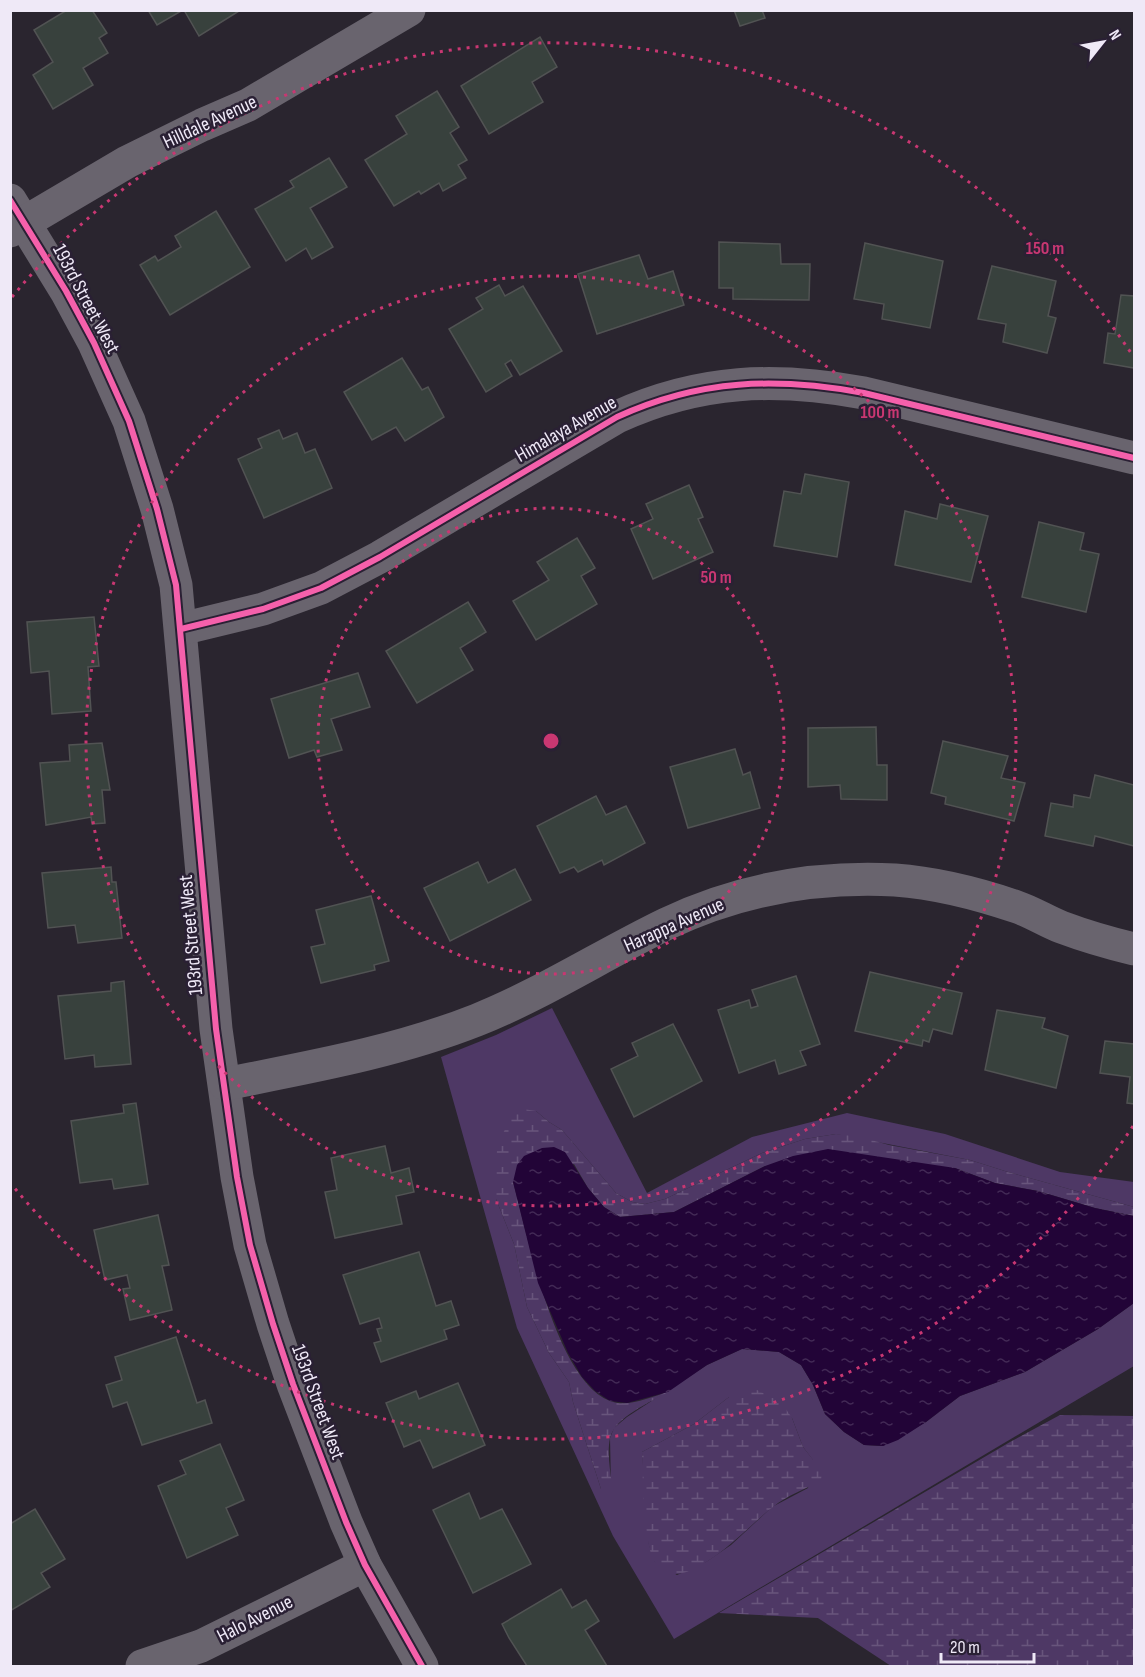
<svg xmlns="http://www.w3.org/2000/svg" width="1145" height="1677" viewBox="0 0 1145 1677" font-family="'Sofia Sans Condensed',sans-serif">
<defs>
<pattern id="wetland-marsh" width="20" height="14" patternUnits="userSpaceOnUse" patternTransform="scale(1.5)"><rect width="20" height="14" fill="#4e3865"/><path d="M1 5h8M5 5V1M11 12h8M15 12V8" fill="none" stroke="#68557c"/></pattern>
<pattern id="water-ripples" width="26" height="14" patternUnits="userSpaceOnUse" patternTransform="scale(1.5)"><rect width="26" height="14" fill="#220437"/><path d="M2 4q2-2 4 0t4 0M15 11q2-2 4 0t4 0" fill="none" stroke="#422955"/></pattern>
</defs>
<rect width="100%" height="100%" fill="#2a252f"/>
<!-- grass -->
<path fill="#4e3865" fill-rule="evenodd" d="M552,1008L647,1193L752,1137L847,1113L945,1134L1060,1172L1134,1182V1207L1008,1172L970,1160L836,1134L805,1139L762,1153L665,1199L645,1204L632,1202L616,1193L562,1130L549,1122L536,1111L496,1199L514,1244L527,1307L549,1353L569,1382L573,1402L601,1489L611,1485L610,1438L614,1428L627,1417L707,1365L742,1349L779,1352L801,1365L813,1385L825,1414L844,1432L864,1445L883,1446L926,1422L960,1396L1025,1372L1098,1329L1134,1303V1366L674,1639L613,1536L517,1328L441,1057L496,1035ZM729,1397L792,1418L803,1447L813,1460L808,1488L772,1507L731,1545L706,1562L677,1575L655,1562L649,1545L642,1452L694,1424Z"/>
<!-- wetland -->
<g fill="url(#wetland-marsh)">
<path d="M523,1109L536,1111L549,1122L562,1130L616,1193L632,1202L645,1204L665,1199L762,1153L805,1139L836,1134L857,1136L889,1145L970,1160L1008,1172L1134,1207V1216L1095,1208L1038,1191L995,1183L955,1168L765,1166L674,1212L620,1217L604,1207L588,1188L574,1164L513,1182C528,1235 555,1380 610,1401C628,1408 650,1397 668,1392C651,1402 615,1417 610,1438C607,1452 610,1470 612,1485L606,1490L601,1489L573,1402L569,1382L549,1353L527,1307L514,1244L496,1199L497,1145L513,1114Z"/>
<path d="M757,1390L781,1402L792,1418L803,1447L822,1471L821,1480C805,1490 787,1495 773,1507C751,1522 679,1606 654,1561C643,1540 643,1477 642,1452L694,1424L729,1397Z"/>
<path d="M1060,1415L1134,1416V1666H891L818,1618L719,1613L1010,1442Z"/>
</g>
<!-- water -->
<path fill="url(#water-ripples)" d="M554,1147L565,1152L588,1188L604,1207L620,1217L674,1212L765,1166L793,1156L828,1149L955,1168L995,1183L1038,1191L1095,1208L1134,1216V1303L1098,1329L1025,1372L960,1396L926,1422L898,1440L883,1446L864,1445L844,1432L825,1414L813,1385L801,1365L779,1352L742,1349L707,1365L668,1392L627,1403L610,1401L595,1391L582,1377L568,1353L538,1283L513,1182L517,1165L524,1156L542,1148Z"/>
<!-- building -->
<g fill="#38413d" stroke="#515353" stroke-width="1.5">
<path d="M67,10H92L107,33L99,38L108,53L83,68L93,85L53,109L33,75L53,62L34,30Z"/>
<path d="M148,10H183L157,25Z"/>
<path d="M184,10H239V11L199,36Z"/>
<path d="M734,10H762L765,18L740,26Z"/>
<path d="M540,37L557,67L532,82L543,102L489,134L461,86Z"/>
<path d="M437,91L459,127L450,133L467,160L458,165L466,178L443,191L439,183L421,194L419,191L394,206L365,160L407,134L396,116Z"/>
<path d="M329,158L347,187L310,208L333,247L312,259L306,248L286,261L255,209L294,187L290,181Z"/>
<path d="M216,211L250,267L170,315L140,265L155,256L158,261L181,247L175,236Z"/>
<path d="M719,242L780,244L781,264H810L809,300L733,299V288H719Z"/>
<path d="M865,243L943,261L930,328L882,319L884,304L854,299Z"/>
<path d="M639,255L648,279L673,271L684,305L597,334L578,274Z"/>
<path d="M992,266L1056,281L1048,316L1056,318L1047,353L1003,342L1006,324L978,319Z"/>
<path d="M499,285L505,296L523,286L562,351L520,375L511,360L505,364L512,376L486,392L449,329L483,309L476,298Z"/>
<path d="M1121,295L1134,296V368L1104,363L1108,333L1115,334Z"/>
<path d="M402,358L422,390L428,387L444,417L405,441L396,427L372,440L344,392Z"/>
<path d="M279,430L283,439L297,433L305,453L315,449L332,488L264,518L238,459L262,448L258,439Z"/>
<path d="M805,474L849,482L837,557L774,546L784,491L801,494Z"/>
<path d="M689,485L703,517L698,519L713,552L653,579L631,529L653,519L646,504Z"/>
<path d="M940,504L988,516L971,582L895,565L905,511L937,519Z"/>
<path d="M1039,522L1084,533L1080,550L1099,554L1086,612L1022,597Z"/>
<path d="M577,538L595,568L581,576L597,604L536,640L513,601L549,580L537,562Z"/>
<path d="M468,602L486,632L460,648L473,670L417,703L386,651Z"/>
<path d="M94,617L99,666L88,667L91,711L52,714L49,671L31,673L27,622Z"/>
<path d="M358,673L370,707L331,719L342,750L317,757L314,750L289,758L271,699Z"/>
<path d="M876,727L877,765H887V800L841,799L840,785L808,787V728Z"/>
<path d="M943,741L1008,756L1001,778L1025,783L1014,821L945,804L946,797L931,793Z"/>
<path d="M102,743L110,790H102L105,823L92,824L91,817L46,825L40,763L70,761L69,745Z"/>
<path d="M735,749L743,775L750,772L760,808L688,828L670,767Z"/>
<path d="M1095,775L1134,785V846L1095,836L1093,846L1045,836L1051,803L1073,807L1074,795L1090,798Z"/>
<path d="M596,796L606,815L626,806L645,843L604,865L602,860L578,872L574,867L560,873L537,826Z"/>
<path d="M478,862L488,883L515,869L531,900L450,941L424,888Z"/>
<path d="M111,867L112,882H116L122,938L78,943L75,925L48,928L42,873Z"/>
<path d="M371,896L389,961L374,965L375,970L321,983L311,947L325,944L316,910Z"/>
<path d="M870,972L962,993L952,1034L933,1029L929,1042L923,1040L922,1046L855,1031Z"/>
<path d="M796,976L820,1044L800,1051L806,1065L779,1074L775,1060L739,1073L718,1010L749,1000L751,1008L758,1006L752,990Z"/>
<path d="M124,981L131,1064L95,1067L94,1055L65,1059L58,996L111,991V983Z"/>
<path d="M997,1010L1045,1018L1042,1028L1068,1036L1056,1088L985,1070Z"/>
<path d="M673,1024L702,1081L634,1117L611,1069L638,1056L632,1043Z"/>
<path d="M1105,1041L1134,1044V1104L1127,1103L1130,1077L1100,1073Z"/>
<path d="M136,1103L148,1184L114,1189L112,1179L80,1183L71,1121L124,1113L123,1105Z"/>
<path d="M385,1146L391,1173L409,1168L414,1192L396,1196L402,1224L335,1238L325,1192L337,1190L331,1158Z"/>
<path d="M158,1215L169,1265L162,1266L172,1310L130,1320L123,1289L130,1288L127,1275L105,1280L94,1230Z"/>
<path d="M419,1252L436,1306L451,1301L459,1325L444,1330L447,1339L381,1362L374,1343L381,1341L377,1329L382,1328L379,1318L360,1324L343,1275Z"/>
<path d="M176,1337L197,1403L205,1400L212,1423L142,1445L127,1402L113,1407L106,1385L122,1380L115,1357Z"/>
<path d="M458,1383L485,1445L433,1468L420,1440L404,1447L386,1403L416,1391L419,1399Z"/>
<path d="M220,1444L244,1500L226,1508L238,1535L187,1558L158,1486L186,1474L180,1461Z"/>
<path d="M469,1493L480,1519L502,1509L531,1564L473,1593L433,1510Z"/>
<path d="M35,1509L65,1559L41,1573L50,1587L10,1611V1524Z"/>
<path d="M561,1589L572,1608L586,1600L599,1621L585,1630L607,1666H527L509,1638L502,1624Z"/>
</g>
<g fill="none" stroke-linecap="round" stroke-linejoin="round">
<!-- street -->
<g stroke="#69646e" stroke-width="33">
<path d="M10,200L66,291L94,343L129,421L157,509L176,585L216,1029L237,1177L250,1245L273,1324L293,1384L346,1522L365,1565L422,1666"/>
<path d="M10,231L127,162L202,125L248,105L409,10"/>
<path d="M181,629L263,609L321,588L380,557L617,417C700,379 776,377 864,393L1134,458"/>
<path d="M225,1084C310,1067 396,1052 477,1020C542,994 602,955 666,924C737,890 816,876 895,880C936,883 979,894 1017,907C1032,912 1046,921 1061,927C1085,936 1109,943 1134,949"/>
<path d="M142,1666L201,1646L365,1565"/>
</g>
<defs>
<g id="cycleway">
<path d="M10,200L66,291L94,343L129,421L157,509L176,585L216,1029L237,1177L250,1245L273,1324L293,1384L346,1522L365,1565L422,1666"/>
<path d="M181,629L263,609L321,588L380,557L617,417C700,379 776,377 864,393L1134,458"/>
</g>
</defs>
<!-- cycleway casing -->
<use href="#cycleway" stroke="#2a2034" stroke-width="10"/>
<!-- cycleway -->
<use href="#cycleway" stroke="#f560ab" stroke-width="6"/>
</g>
<!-- distance rings -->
<g fill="none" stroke="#c93772" stroke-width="3" stroke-dasharray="3 6">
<circle cx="551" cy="741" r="233"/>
<circle cx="551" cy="741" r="465"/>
<path d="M1133 1126A698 698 0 0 1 12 1185M12 297A698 698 0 0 1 1133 356"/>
</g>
<g text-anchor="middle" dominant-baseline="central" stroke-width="5" stroke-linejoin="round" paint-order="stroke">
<!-- street labels -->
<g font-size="20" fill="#efe9f7" stroke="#2a2034">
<text transform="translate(210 122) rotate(-25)">Hilldale Avenue</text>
<text transform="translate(86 299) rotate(62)">193rd Street West</text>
<text transform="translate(566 429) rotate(-30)">Himalaya Avenue</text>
<text transform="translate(674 925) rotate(-24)">Harappa Avenue</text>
<text transform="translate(191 935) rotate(-95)">193rd Street West</text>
<text transform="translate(318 1402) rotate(70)">193rd Street West</text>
<text transform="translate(255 1619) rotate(-27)">Halo Avenue</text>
</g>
</g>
<circle cx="551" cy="741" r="9" fill="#c93772" stroke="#2a2034" stroke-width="3"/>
<g font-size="18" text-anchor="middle" font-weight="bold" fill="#c93772" stroke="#2a2034" stroke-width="5" stroke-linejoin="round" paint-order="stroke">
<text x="1045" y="254">150 m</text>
<text x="880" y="418">100 m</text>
<text x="716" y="583">50 m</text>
</g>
<!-- border -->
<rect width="1145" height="1677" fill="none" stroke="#efe9f7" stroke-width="24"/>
<!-- north arrow -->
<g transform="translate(1103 42) rotate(59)" stroke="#2a2034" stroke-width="4.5" paint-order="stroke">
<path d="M0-4.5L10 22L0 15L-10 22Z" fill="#efe9f7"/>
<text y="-9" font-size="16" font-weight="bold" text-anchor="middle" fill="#efe9f7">N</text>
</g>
<!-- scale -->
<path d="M941 1653v9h93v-9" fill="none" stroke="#efe9f7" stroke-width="3"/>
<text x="950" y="1653" font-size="18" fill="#efe9f7" stroke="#2a2034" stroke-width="4.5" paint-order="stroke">20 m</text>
</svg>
